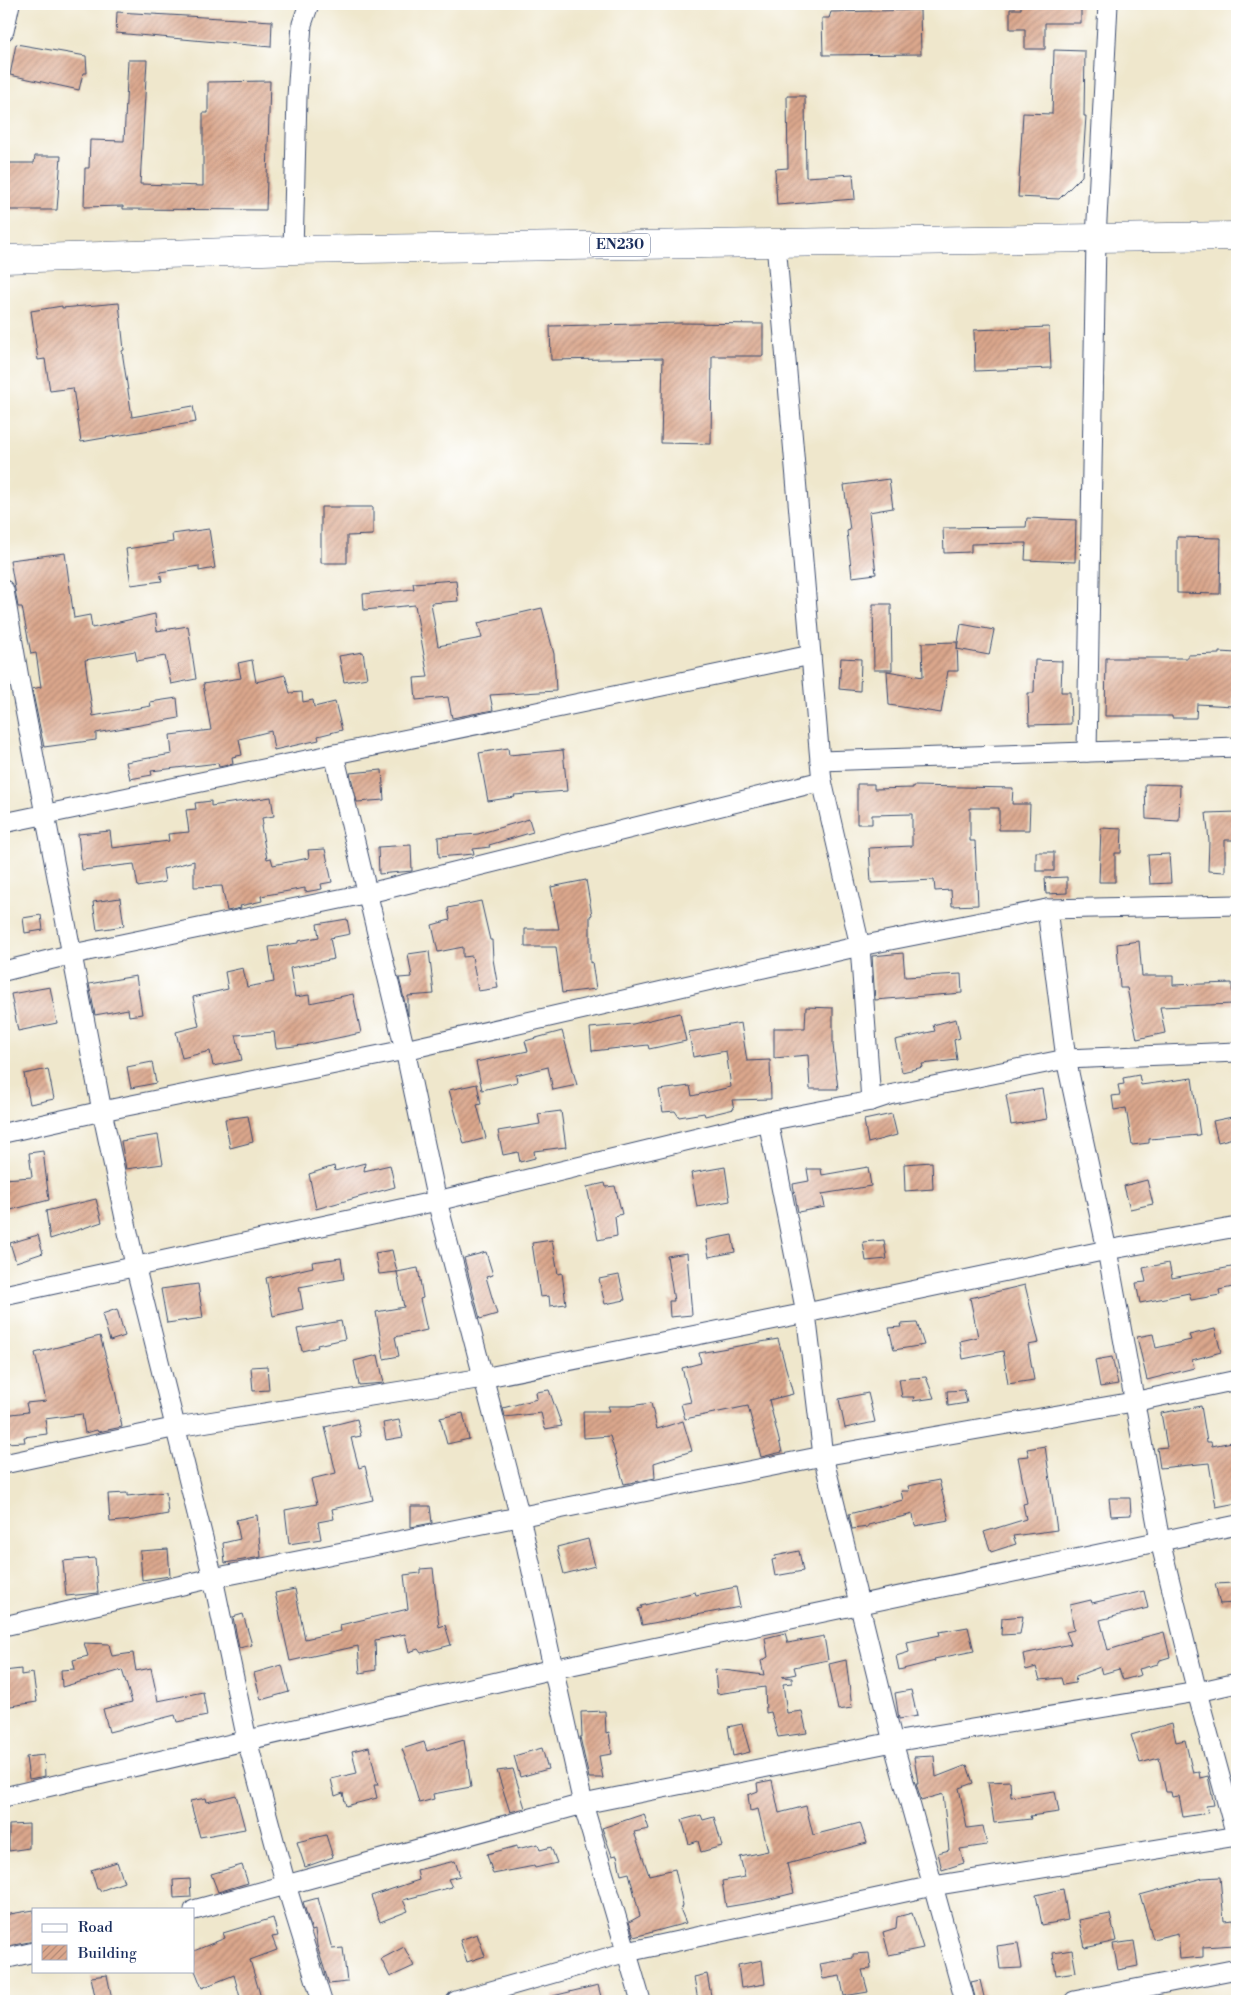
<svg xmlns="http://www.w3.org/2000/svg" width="1241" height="2005" viewBox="0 0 1241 2005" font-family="'Libre Bodoni',serif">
<defs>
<pattern id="building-hatch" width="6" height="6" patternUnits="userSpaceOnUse" patternTransform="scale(1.25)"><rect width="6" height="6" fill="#dba78c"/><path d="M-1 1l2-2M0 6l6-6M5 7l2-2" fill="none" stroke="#b18876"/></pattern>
</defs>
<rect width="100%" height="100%" fill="#fff"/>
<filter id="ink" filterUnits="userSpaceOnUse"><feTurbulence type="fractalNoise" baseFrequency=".02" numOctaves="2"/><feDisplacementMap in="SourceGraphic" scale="10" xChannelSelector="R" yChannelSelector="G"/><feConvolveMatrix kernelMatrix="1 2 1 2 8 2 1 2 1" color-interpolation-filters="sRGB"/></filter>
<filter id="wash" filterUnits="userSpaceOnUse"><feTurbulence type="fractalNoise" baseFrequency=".0096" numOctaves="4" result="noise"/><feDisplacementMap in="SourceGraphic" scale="20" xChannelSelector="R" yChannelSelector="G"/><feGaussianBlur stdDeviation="1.12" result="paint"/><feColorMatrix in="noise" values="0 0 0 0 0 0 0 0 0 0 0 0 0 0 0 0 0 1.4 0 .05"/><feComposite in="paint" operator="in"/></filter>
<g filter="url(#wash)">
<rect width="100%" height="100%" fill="#efe7cc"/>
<g id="blocks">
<!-- building -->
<g fill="url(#building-hatch)">
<path d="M1021,4H1081V23H1045V49H1025V29H1010V9H1021Z"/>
<path d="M920,10L921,54L823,55L822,18H829L831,12Z"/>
<path d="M117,12L272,21L271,47L116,33Z"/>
<path d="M16,44L86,56L87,73H83L79,90L10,75Z"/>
<path d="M1054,50L1085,51L1084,116H1086L1082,176L1059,199L1018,197L1023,113L1052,114Z"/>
<path d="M128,60H147L140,184L203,186V113H208V82L270,81L266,210L123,209V206L84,207L85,168H89L90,140L124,141Z"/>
<path d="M787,96H805L806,177L853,174L855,199L777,205L775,169L788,168Z"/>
<path d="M35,156H61L57,210H4V163H34Z"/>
<path d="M119,303L124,350L122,351L132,417L193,406L196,422L81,442L73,388L50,391L45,359L38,360L31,311L62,306V308Z"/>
<path d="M681,323L763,324V356H712L711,444L661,443L663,358L551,360L550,326Z"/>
<path d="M1049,327L1051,368L975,371L974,330Z"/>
<path d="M889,479L893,508L869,512L876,574L852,577L847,531L850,530L844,485Z"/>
<path d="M321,507H373V535L347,536V563H321Z"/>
<path d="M1027,518L1076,520L1075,562L1025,560L1026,543L971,544V552L944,553L943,528L1026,527Z"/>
<path d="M209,529L215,568L199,571V566L160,572L162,581L131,585L126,549L173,542L172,534Z"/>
<path d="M1177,537L1221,538L1220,594L1177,593Z"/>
<path d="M65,553L74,618L90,615L92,628L155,614L157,631L188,626L196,679L171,684L165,656L137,661L135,651L85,660L93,716L151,706L150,702L177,698L179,718L96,733V740L44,747L32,689L41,687L36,653L31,654L22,607H18L10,560Z"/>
<path d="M456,580L458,601L431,603L438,646L482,638L478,623L542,608L554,654L556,691L490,695L493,710L452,718L448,697L416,700L414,678L428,677L415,605L364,610L363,594L414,589L413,583Z"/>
<path d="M873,604H891L892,670H874Z"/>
<path d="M961,624L994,630L989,655L957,649Z"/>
<path d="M957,642L958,671H948L941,713L889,705L887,671L923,677L922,643Z"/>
<path d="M363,652L367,678L344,682L339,656Z"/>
<path d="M1219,652L1237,653V672H1234L1233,706L1197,704L1196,718H1172V716H1105L1106,658H1188V655L1219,654Z"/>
<path d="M841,658L861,659L860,691L839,689Z"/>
<path d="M252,660L256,682L285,675L290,693L302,692L303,702L313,700L314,707L335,702L342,730L318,736L319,740L274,750L271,731L239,739L242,755L232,757L233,764L219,767L218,763L151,771L152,775L130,779L126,762L172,754L170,735L211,730L203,684L241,678L238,663Z"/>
<path d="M1035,660L1062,661L1061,692H1070L1071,724L1029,725L1028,693H1034Z"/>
<path d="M508,748L509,755L563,750L567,791L514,795L515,797L488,801L479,753Z"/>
<path d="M382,770L384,800L357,802L350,773Z"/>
<path d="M857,784H874V789L913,788V786L1013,788L1012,804H1030L1029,830H999V808H970V841H975L978,905L952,906L951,890L935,891L934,880L871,883L869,848L912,846V814L872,815V824H857Z"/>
<path d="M1145,784L1180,785L1179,821L1146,819Z"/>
<path d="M271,797L274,816L262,818L263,825L261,826L267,859L271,858L273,865L309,858L308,850L325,849L332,882L321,884L322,889L305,892V888L261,896L262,901L240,906L241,908L227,911L222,886L194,887V861L163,869L165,882L138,887L134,864L82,870L78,834L110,831L112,848L169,841L168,834L189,832L186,810L196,809L195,803L211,801V806Z"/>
<path d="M1237,812V840H1225V872L1208,871L1209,841L1206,813Z"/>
<path d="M529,819L533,832L489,845L490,847L473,849L474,854L439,857L438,837L478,834Z"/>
<path d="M1101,828L1122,829L1121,853H1115V882H1099Z"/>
<path d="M411,845L412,871L379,874L378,847Z"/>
<rect x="1036" y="852" width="18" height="19"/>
<path d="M1169,854L1171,883L1150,884L1148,855Z"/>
<path d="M1067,877V893L1046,894L1045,878Z"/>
<path d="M586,880L592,915L590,916V963L592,962L596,989L562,993L556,947H525V929H559L551,887Z"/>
<path d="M120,898L124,926L97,930L93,902Z"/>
<path d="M481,901L490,940H492L493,959L498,988L478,991L472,956L463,957V947L438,952L432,925L450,920L448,908Z"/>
<path d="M41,915L43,930L25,933L23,918Z"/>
<path d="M347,919L350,934L330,938L334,959L290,968L295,997L309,995L310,1003L353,994L361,1033L304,1045L276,1048L274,1032L236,1035L242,1060L213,1066L210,1051L182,1058L176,1032L199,1026L193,997L228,989L225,972L243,968L247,987L274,982L269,947L298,943V941L319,937L317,924Z"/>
<path d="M1139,941L1142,976H1173V985L1232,983L1233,1004L1160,1007L1165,1033L1137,1039L1127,988H1120L1117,944Z"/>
<path d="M429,951L434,994L408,996V1016L399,978L412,977L408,954Z"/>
<path d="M903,953L905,977L961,974L962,993L875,1000L872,956Z"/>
<path d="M136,976L142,1014L129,1016L128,1009L95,1015L89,984Z"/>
<path d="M50,987L57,1023L18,1031L11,994Z"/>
<path d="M806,1007L833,1008V1045L838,1089H810L808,1055L774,1058V1028H805Z"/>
<path d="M680,1013L686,1041L649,1049L648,1045L592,1051L590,1028L633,1024Z"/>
<path d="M956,1019L960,1038L954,1040L957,1060L922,1064L923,1067L902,1072L895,1040L935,1031L933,1025Z"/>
<path d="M741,1023L747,1061L770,1060L771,1099L732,1100L734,1109L705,1116L704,1113L679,1117L675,1111L663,1112L659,1090L690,1086L692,1096L731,1087L726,1051L693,1057L689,1032Z"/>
<path d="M562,1031L577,1085L553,1090L548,1067L516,1075L517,1082L482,1090L476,1062L528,1051L525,1041Z"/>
<path d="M152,1062L156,1083L131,1088L127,1067Z"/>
<path d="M48,1069L54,1099L30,1104L24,1074Z"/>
<path d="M1139,1075L1141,1085L1192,1078L1200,1135L1149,1139V1143L1132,1145L1126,1108L1114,1110L1112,1096L1120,1095L1118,1085L1124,1084L1123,1078Z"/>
<path d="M477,1084L481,1104L477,1105L486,1138L464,1144L449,1090Z"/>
<path d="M1042,1089L1047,1119L1011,1125L1006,1095Z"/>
<path d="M561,1111L566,1147L534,1151L535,1158L520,1162L518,1152L503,1155L498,1131L540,1124L538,1114Z"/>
<path d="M892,1114L897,1135L868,1143L864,1120Z"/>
<path d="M248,1116L253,1142L230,1148L225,1119Z"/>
<path d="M1237,1116V1137L1218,1142L1213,1121Z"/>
<path d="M158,1135L163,1164L126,1169L121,1141Z"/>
<path d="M43,1151L49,1200L7,1211L4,1179L32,1177L29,1153Z"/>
<path d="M932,1162L933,1189L905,1191L904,1164Z"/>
<path d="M365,1163L364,1171L390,1165L395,1187L316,1209L309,1174L334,1166L335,1171Z"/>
<path d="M725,1167L730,1201L697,1207L691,1173Z"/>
<path d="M868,1167L871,1186L822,1194L825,1207L798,1212L793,1184L809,1181L807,1169H821L822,1175Z"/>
<path d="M1147,1180L1153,1204L1130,1209L1124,1186Z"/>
<path d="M605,1183L606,1187L615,1186L622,1214L615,1216L617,1236L598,1240L587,1187Z"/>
<path d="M96,1199L102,1222L50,1239L46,1211Z"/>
<path d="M38,1235L43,1253L16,1262L10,1243Z"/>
<path d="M732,1235L735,1252L709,1257L706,1240Z"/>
<path d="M552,1240L558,1274L562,1273L566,1304L550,1306L549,1296L540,1297L532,1243Z"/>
<path d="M884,1240L887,1259L866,1261L863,1242Z"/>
<path d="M392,1250L397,1272L379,1274L375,1253Z"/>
<path d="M486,1252L493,1275L486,1277L497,1314L480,1319L464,1258Z"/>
<path d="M687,1253L692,1315L670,1317L669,1301H674L667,1256Z"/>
<path d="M341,1258L344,1279L299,1287L303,1309L273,1316L266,1278L313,1267L312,1262Z"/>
<path d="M1169,1263L1172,1278L1237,1266V1286L1219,1290L1220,1295L1191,1300L1189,1293L1140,1303L1136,1283L1146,1282L1143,1268Z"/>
<path d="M418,1268L423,1298L420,1299L427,1330L395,1337L399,1356L384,1359L376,1312L404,1307L397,1272Z"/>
<path d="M619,1275L625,1300L605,1304L599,1279Z"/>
<path d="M198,1284L203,1318L167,1323L161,1289Z"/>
<path d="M1025,1285L1039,1343L1028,1345L1034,1380L1008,1384L1003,1351L963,1359L960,1341L978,1337L970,1298Z"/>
<path d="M117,1309L125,1336L110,1341L102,1314Z"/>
<path d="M341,1321L345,1339L317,1345L318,1347L302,1351L297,1329Z"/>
<path d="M917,1323L924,1345L894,1350L889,1328L901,1327L900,1324Z"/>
<path d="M1215,1329L1221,1352L1192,1360L1194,1368L1147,1380L1137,1337L1153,1334L1156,1348L1191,1340L1189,1335Z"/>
<path d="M100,1336L115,1390L122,1427L98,1432L97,1430L85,1433L82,1414L45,1419L47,1434L24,1437L25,1442L4,1443V1415L28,1412L26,1403L46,1401L35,1353Z"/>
<path d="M778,1339L793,1394L769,1400L782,1452L761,1457L748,1406L685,1419L681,1404L691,1402L682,1368L701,1363L699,1353Z"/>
<path d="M378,1355L384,1383L359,1385L354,1361Z"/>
<path d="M1112,1357L1118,1384L1100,1387L1095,1360Z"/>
<path d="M267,1366L269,1390L253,1391L251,1367Z"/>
<path d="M926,1377L934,1398L913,1401L914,1397H902L899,1379Z"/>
<path d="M549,1390L562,1426L545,1429L541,1413L505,1417L503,1408L537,1399L536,1392Z"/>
<path d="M964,1390L967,1403L948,1406L947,1391Z"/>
<path d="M868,1393L875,1422L845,1428L839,1399Z"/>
<path d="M651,1403L657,1429L683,1421L692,1451L654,1463L655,1478L624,1484L610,1436L584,1438L583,1411H610L608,1406H630Z"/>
<path d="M1201,1406L1207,1442H1211L1212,1446L1237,1441V1503L1216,1507L1209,1463L1160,1468L1157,1448L1167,1447L1161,1413Z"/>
<path d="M463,1413L469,1439L447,1444L440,1418Z"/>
<path d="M357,1419L361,1436L351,1438L359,1468L365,1466L373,1500L332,1509L334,1519L318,1522L321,1539L289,1544L285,1510L317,1504L311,1479L336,1473L325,1427Z"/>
<path d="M399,1420L403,1437L386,1440L383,1423Z"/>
<path d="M1045,1446L1057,1530L1013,1536L1016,1544L991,1552L984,1532L1026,1519L1023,1504L1027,1503L1018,1457L1029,1456L1027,1449Z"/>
<path d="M939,1480L949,1520L915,1526L913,1514L868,1525V1527L852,1529L849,1514L903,1500L901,1491H909L908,1486Z"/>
<path d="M166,1492L168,1514L134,1520L110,1522L108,1494L127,1493V1496Z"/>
<path d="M1109,1498H1130L1131,1515L1111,1516Z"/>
<path d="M411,1506H430L432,1523L411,1527Z"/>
<path d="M257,1515L261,1557L225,1563L223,1543L240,1539L236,1520Z"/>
<path d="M588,1539L595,1566L564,1574L557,1547Z"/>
<path d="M168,1549L170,1576L142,1580L140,1551Z"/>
<path d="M799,1551L803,1571L775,1576L772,1560L776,1559L775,1556Z"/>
<path d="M95,1558L98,1593L66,1596L63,1561Z"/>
<path d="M433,1568L439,1627L445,1625L451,1645L421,1653L418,1649L409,1652L405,1634L375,1640L376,1670L360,1673L358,1646L290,1661L275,1593L295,1589L305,1639L341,1631L340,1625L408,1609L404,1575L420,1573V1569Z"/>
<path d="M1234,1583V1603L1220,1604L1215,1584Z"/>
<path d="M736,1587L740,1607L642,1625L638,1609L642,1608L641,1606L695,1592L696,1595Z"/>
<path d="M1144,1591L1148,1608L1100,1620L1108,1650L1142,1640L1141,1638L1164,1632L1170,1657L1160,1660L1158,1664L1139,1669L1141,1675L1123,1680L1119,1669L1102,1674L1100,1667L1076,1676L1075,1683L1063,1685L1061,1678L1040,1680L1036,1667L1026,1670L1023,1654L1071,1644L1066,1632L1074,1630L1070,1605L1091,1600L1092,1603Z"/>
<path d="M243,1614L252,1645L239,1648L233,1617Z"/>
<path d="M1023,1616L1020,1634L1001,1635L1002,1618Z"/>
<path d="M968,1627L974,1651L934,1659L935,1661L899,1670L896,1656L909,1652L907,1642L940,1635L939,1632Z"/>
<path d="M785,1633L788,1643L824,1636L828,1660L794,1667L796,1674L782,1677L792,1678V1683L783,1684L787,1713L802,1711L807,1733L778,1737L771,1712L766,1713L765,1687L717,1694L715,1669L764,1675L761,1661L768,1657L765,1638Z"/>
<path d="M84,1643L109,1644L112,1656L133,1653L136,1671L151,1668L158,1701L203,1692L207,1716L177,1722L175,1715L109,1732L103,1709L132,1702L122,1670L62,1687L61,1670L75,1669L73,1660L88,1656Z"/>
<path d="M846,1660L852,1708L838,1710L829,1664Z"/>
<path d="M282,1665L289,1692L261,1700L254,1673Z"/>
<path d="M21,1669V1675L33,1673L37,1702L4,1707V1671Z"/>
<path d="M911,1690L917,1716L899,1719L895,1693Z"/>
<path d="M605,1711L606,1733L609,1732L612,1754L599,1756L603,1778H589L580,1737H582L581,1712Z"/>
<path d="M1172,1723L1176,1742L1185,1740L1193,1773L1199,1772L1200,1778L1208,1776L1214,1805L1206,1806L1208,1813L1183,1817L1179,1796L1172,1797L1171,1792H1166L1159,1758L1140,1763L1131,1735Z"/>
<path d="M742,1724L750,1752L733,1756L728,1727Z"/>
<path d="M464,1740L471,1787L433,1794L434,1799L419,1803L409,1767L402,1749L424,1742L427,1751Z"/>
<path d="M369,1747L378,1785H374L377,1798L346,1806L343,1793L335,1796L331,1779L357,1773L352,1751Z"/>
<path d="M542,1748L548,1769L520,1777L514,1756Z"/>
<path d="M44,1755L45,1776L29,1779L26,1757Z"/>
<path d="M934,1756L936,1777L967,1765L973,1783L959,1788L967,1828L983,1826L987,1845L960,1849L964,1863L942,1870L938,1853L949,1850L943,1794L921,1800L916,1783H918L914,1757Z"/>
<path d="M513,1769L525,1808L510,1812L497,1771Z"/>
<path d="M772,1780L779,1813L806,1806L813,1835L860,1823L867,1843L787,1864L794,1893L762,1901L726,1907L722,1881L745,1877L740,1857L768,1851L758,1809L750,1811L748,1795L758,1791L757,1783Z"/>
<path d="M1010,1781L1011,1797L1055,1791L1059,1812L1030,1816L1031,1819L994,1823L988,1782Z"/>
<path d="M236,1795L245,1829L200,1837L190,1801L206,1798L207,1802Z"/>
<path d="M644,1814L649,1829L634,1832L649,1875L675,1869L683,1905L681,1911L686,1923L634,1937L629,1922L640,1916L629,1873L621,1875L617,1855L612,1856L602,1828Z"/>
<path d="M701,1815L703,1820L714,1817L722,1846L701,1852L698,1841L689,1844L682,1820Z"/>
<path d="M29,1824V1848L9,1851V1825Z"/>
<path d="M326,1835L333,1857L305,1867L297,1842Z"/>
<path d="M538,1844L540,1850L551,1847L557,1863L535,1868L534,1866L493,1874L487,1854L517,1846V1849Z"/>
<path d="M455,1861L460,1876L448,1879L452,1887L403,1900L408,1911L380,1922L371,1896L419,1880L417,1870Z"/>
<path d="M117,1862L124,1882L100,1891V1889H97L91,1870Z"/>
<path d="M242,1865L248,1883L218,1892L211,1874Z"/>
<path d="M1220,1877L1224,1921L1233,1920L1235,1945L1203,1947V1957L1180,1959L1178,1933L1153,1939L1140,1895L1203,1878Z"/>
<path d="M190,1879L191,1897L174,1898L173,1880Z"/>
<path d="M1063,1889L1068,1920L1042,1925L1036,1895Z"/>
<path d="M318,1898L332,1949L343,1948L347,1982L329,1984L317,1946L315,1930L312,1931L303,1902Z"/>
<path d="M34,1910V1941L4,1947V1915Z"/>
<path d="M912,1913L923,1948L889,1955L883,1932L896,1928L897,1917Z"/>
<path d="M1110,1914L1116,1941L1085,1948L1079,1920Z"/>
<path d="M273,1918L278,1936L272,1937L277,1950L250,1960L262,2001H241L234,1975L202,1988L194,1968V1951L225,1938L223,1933Z"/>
<path d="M477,1934L485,1956L467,1962L460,1940Z"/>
<path d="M1134,1941L1138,1966L1118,1970L1113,1944Z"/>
<path d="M1018,1943L1022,1968L1000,1969L997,1946Z"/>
<path d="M404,1947L414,1966L390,1977L381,1959Z"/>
<path d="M1072,1950L1076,1972L1056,1975L1053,1953Z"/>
<path d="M869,1953L871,1969L862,1970L868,1992L844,1996L840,1976L823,1979L820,1964L853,1958V1954Z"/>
<path d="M762,1960L765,1984L741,1988L738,1965Z"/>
<path d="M707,1974L712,2001H698L694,1977Z"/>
<path d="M107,1975L112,1999L96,2001L91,1977Z"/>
<path d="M980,1980L985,2001H976L971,1982Z"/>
<path d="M598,1985L602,2001H554L553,1996Z"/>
</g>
</g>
</g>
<g filter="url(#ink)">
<use href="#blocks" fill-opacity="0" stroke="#3b4b6e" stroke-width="1"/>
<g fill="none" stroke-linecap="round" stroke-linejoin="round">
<defs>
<g id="minor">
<path d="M4,31L10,4"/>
<path d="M776,243L820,761L822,781L860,946L871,1101"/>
<path d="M293,250L297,97L302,24L309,4"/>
<path d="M4,590L20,684L102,1111L135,1265L213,1578L247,1740L286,1885L322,2001"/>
<path d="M1087,752L1096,239L1108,4"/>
<path d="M334,754L405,1050L437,1201L520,1517L583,1804L641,2001"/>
<path d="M820,761L1237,747"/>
<path d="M4,823L811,655"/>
<path d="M1047,909L1066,1059L1107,1250L1160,1541L1197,1692L1237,1839"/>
<path d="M4,971L73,954L369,893L822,781"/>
<path d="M768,1121L806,1313L823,1456L893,1742L965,2001"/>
<path d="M4,1133L102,1111L405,1050L860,946L1047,909L1237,905"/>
<path d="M4,1295L437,1201L768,1121L871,1101L889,1095L1066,1059L1237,1052"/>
<path d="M4,1464L177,1427L483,1378L806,1313L1107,1250L1237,1227"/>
<path d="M4,1626L213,1578L823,1456L1133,1402L1237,1380"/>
<path d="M4,1797L553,1669L1237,1525"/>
<path d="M194,1910L583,1804L893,1742L1197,1692L1237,1683"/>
<path d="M4,1959L34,1952"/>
<path d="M456,2001L627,1952L933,1886L1237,1836"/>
<path d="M1074,2001L1237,1969"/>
</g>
<path id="primary" d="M4,259L293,250L1237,236"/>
</defs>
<!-- minor casing -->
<use href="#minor" stroke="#3b4b6e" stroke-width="21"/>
<!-- primary casing -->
<use href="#primary" stroke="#3b4b6e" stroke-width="29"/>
<!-- minor -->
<use href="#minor" stroke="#fff" stroke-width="19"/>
<!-- primary -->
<use href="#primary" stroke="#fff" stroke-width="28"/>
</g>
</g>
<g text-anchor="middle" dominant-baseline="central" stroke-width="4" stroke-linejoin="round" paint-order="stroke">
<!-- shield labels -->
<rect fill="#fff" stroke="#5f6d8e" stroke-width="1" x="590" y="233.5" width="60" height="23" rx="4"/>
<g font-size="14" font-weight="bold" fill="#1b2f5e">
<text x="620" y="245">EN230</text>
</g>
</g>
<!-- margin -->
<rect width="1241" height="2005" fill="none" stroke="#fff" stroke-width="20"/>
<!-- legend -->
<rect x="32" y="1908" width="162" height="65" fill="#ffffff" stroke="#a4acbf"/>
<rect x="42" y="1924" width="25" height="8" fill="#ffffff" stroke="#a4acbf"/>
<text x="78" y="1932" font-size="15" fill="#1b2f5e">Road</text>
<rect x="42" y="1945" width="25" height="15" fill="url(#building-hatch)" stroke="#a4acbf"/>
<text x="78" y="1958" font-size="15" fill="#1b2f5e">Building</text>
</svg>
